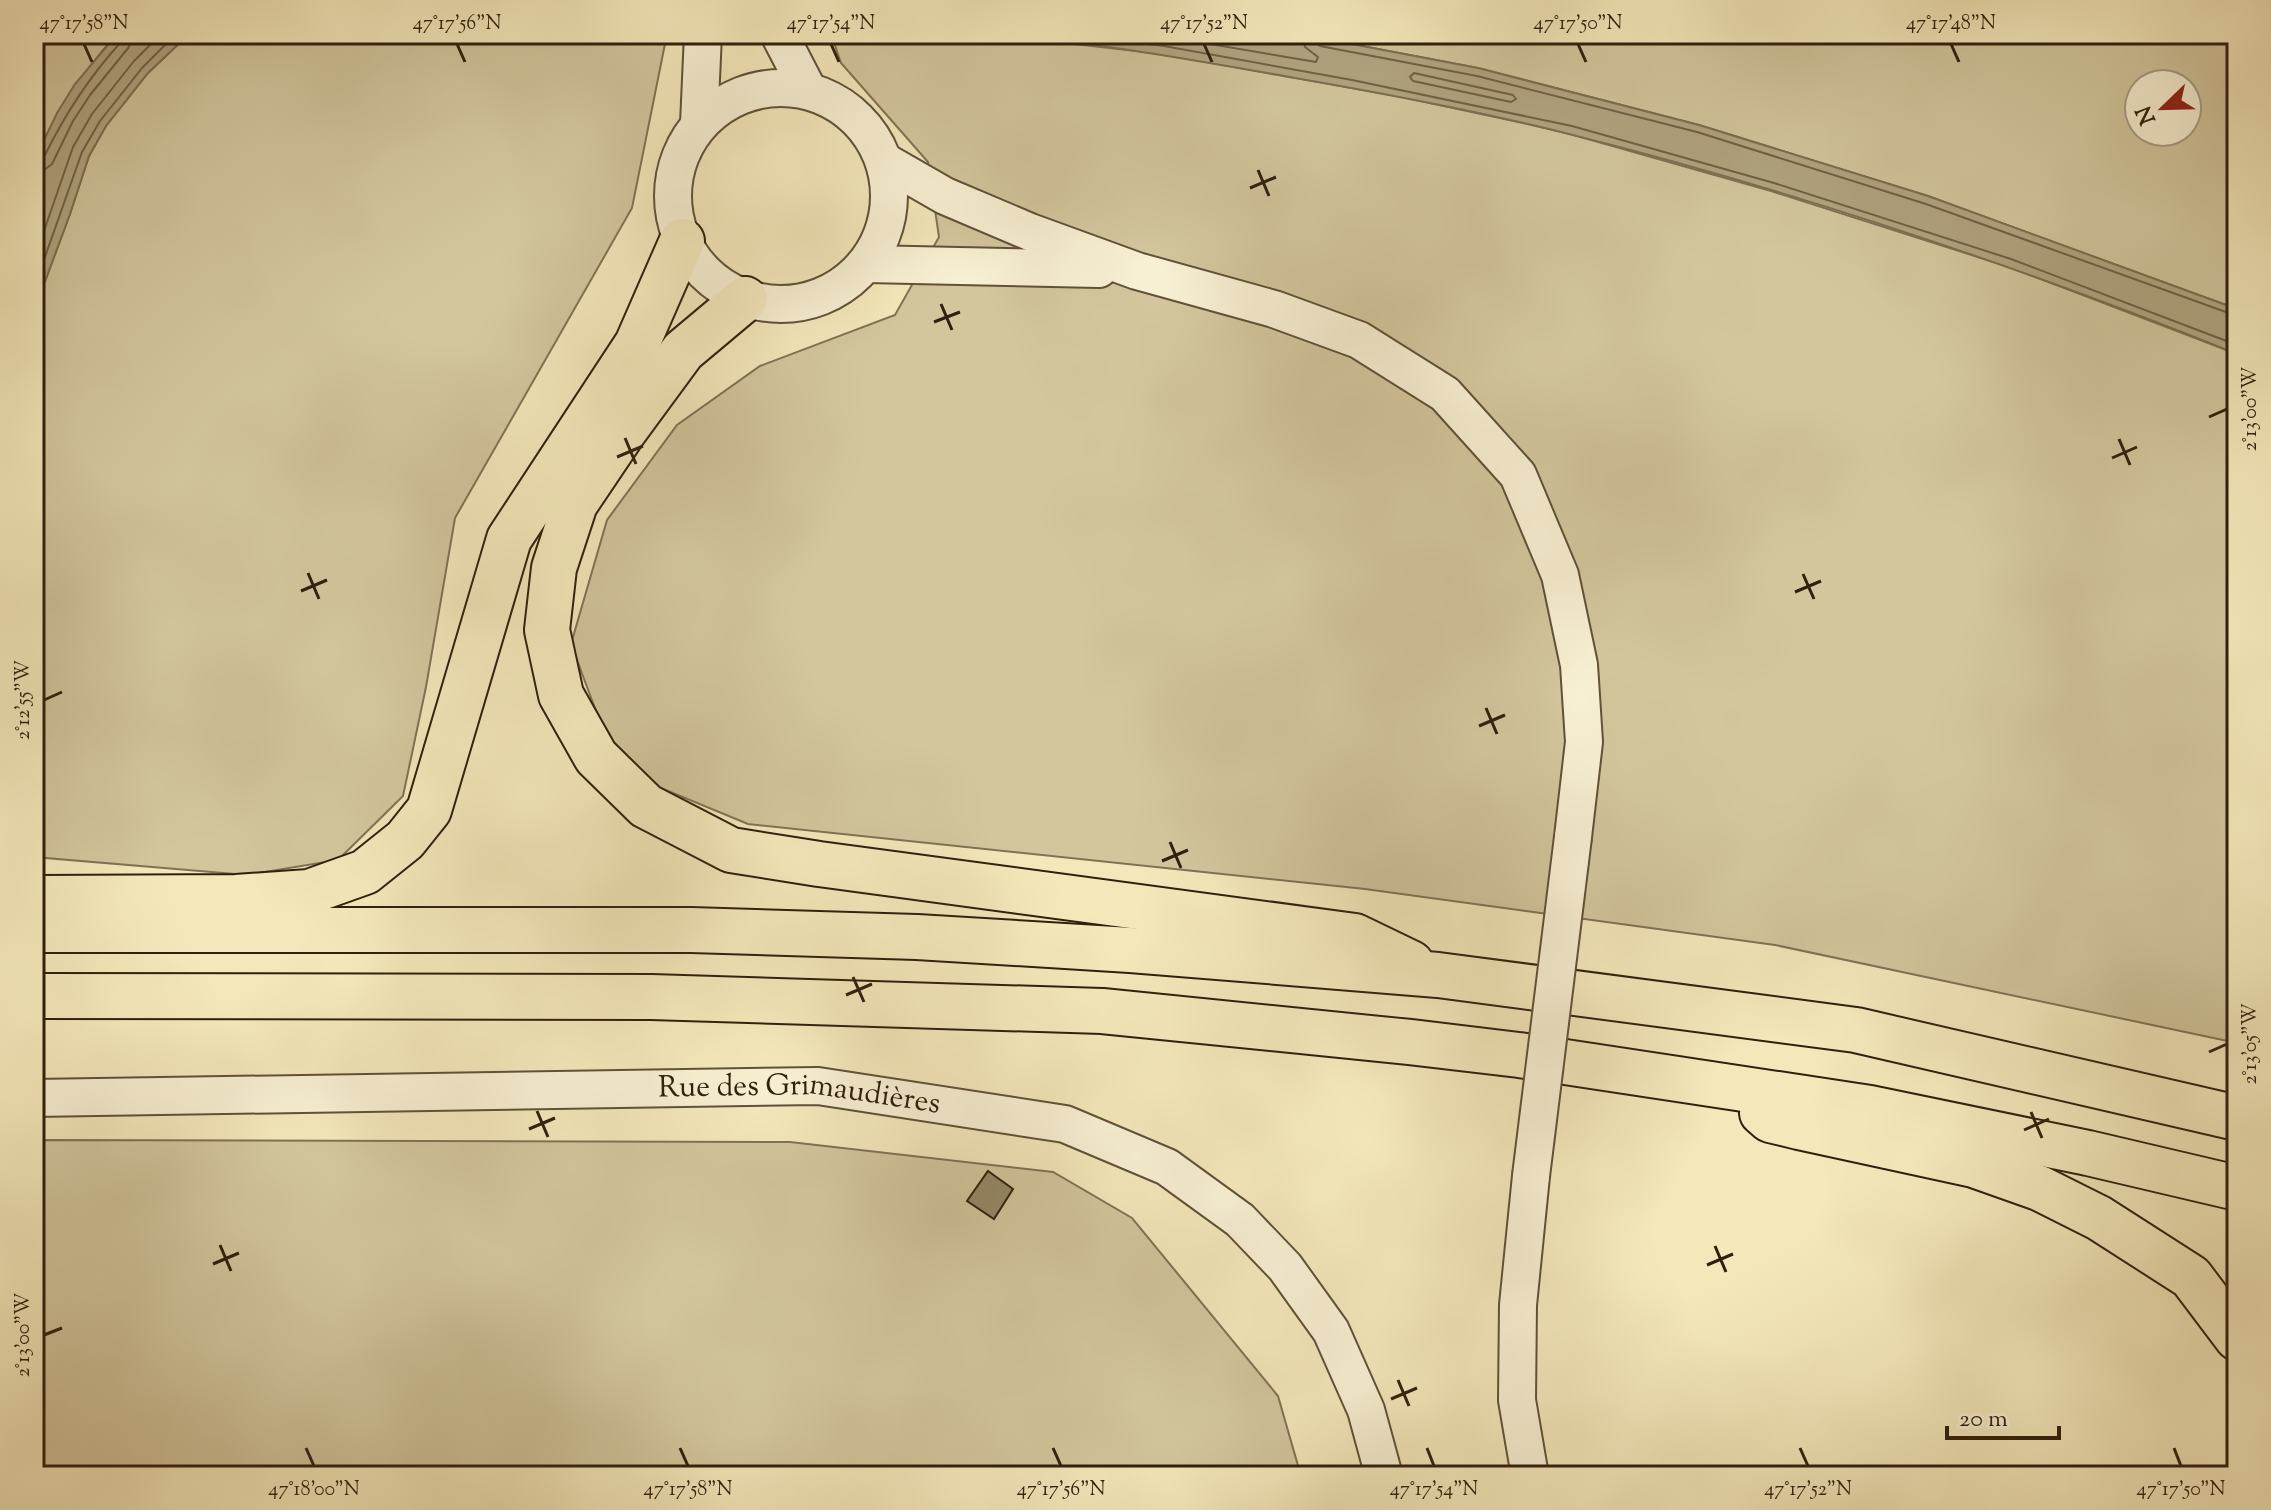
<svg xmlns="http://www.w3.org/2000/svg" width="2271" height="1510" viewBox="0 0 2271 1510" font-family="'Sorts Mill Goudy',serif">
<rect width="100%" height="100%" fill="#f4e8bb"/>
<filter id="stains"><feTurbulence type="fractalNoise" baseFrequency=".0025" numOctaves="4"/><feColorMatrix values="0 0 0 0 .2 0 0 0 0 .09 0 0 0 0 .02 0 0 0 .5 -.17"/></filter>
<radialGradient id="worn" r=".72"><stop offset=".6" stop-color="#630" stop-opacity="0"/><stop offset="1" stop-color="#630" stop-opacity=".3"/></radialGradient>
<!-- green -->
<g fill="#d3c69d" stroke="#817255" stroke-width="2" fill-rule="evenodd">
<path d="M52,34H117C82,73 55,113 34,161V61Z"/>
<path d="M189,34H667L632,208L455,518L426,687L403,796L338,860L247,875L34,857V311L70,214L89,156L106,126L148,73Z"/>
<path d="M831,34H986L1163,54L1402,97L1523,123L1570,134L1771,191L2009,267L2237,354V1043L1775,945L1365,889L748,824L651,784L605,735L571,644L607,520L677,425L760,366L895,315L939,237L928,162L841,63Z"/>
<path d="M1299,34H2237V309L1928,196L1699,125L1478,68ZM2139,84H2187V132H2139Z"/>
<path d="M34,1140L790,1142L1053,1172L1132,1218L1278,1396L1301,1476H34Z"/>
</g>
<!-- water -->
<g fill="#b1a480" stroke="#7d6f52" stroke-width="2">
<path d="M117,34H189L148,73L106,126L89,156L70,214L34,311V161L57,113L75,84Z"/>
<path d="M986,34H1299L1478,68L1699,125L1928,196L2237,309V354C2021,267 1795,191 1569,134C1479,111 1387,94 1295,78C1192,60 1090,41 986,34Z"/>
</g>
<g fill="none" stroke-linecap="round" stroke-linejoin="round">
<!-- shore -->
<g stroke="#706246" stroke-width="2">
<path d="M1067,34L1164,46L1352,80L1572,126L1774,183L2011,259L2237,345"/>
<path d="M1151,34L1316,62L1318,57L1305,47L1302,34"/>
<path d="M1312,34L1313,41L1320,46L1477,76L1697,132L1926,204L2237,316"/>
<path d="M1414,73L1513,95L1516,99L1511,102L1413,81L1410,77Z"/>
<path d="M34,161H40L44,157C65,114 89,77 121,42L122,34"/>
<path d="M34,171L44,170L52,164L73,121L90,95L129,47L132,34"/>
<path d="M34,260L73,147L92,114L134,61L161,34"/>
<path d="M34,288L82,152L100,121L142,68L176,34"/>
</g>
</g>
<!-- building -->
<path fill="#958867" stroke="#2f1f0d" stroke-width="2" d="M988,1171L1013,1189L994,1219L967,1201Z"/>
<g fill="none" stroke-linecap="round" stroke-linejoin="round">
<defs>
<g id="minor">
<path d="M779,34L808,90"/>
<circle cx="781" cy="196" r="108"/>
<path d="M699,124L703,34"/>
<path d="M884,161L945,196L1030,232L1137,271L1274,309L1359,340L1445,394L1518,475L1560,575L1579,665L1584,742L1573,837"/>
<path d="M866,264L1099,269"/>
<path id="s1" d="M34,1098L818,1086L1065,1124L1167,1167L1240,1220L1285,1267L1331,1331L1366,1410L1384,1476"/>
<path d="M1530,1476L1517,1400L1518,1305L1531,1176"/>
</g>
<g id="highway">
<path d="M745,299L683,351L622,434L575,504L554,568L547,630L561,695L596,757L646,806L731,850L819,864L1355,936L1411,963"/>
<path d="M34,900L39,898L236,897L309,892L365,872L405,840L429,810L509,539L637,344L682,241"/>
<path d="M34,930H691L917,937L1130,950L1438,975L1856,1030L2237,1118"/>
<path d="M34,996L651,997L1102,1011L1410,1042L1519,1055L1870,1108L2088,1153L2237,1188"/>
<path d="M1762,1113L1770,1120L1799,1127L1974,1165L2039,1188L2099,1218L2191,1277L2237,1338"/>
</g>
</defs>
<!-- minor casing -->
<use href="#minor" stroke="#605138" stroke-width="40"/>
<!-- highway casing -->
<use href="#highway" stroke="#2f1f0d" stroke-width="48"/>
<!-- minor -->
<use href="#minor" stroke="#f8f0d3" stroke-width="36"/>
<!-- highway -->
<use href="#highway" stroke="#f4e8bb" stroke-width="44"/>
<defs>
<path id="minor-bridge" d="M1531,1176L1573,837"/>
</defs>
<!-- minor-bridge casing -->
<use href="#minor-bridge" stroke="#605138" stroke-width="40" stroke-linecap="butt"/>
<!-- minor-bridge -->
<use href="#minor-bridge" stroke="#f8f0d3" stroke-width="36"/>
</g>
<!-- ticks -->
<path fill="none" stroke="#2f1f0d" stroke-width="3" d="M84,44L92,62M457,44L465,62M831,44L839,62M1204,44L1212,62M1578,44L1586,62M1951,44L1959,62M1258,170L1269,196M1250,188L1276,177M941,304L952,330M934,322L960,312M2209,417L2227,409M625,438L636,464M2119,439L2130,465M617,457L643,446M2112,458L2137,447M308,573L319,599M1803,574L1814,599M301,591L327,580M1795,592L1821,581M44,700L62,692M1486,708L1497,734M1479,726L1505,715M1170,842L1181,868M1162,861L1188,850M853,977L864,1002M846,995L872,984M2209,1052L2227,1044M537,1111L548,1137M2031,1112L2042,1138M529,1129L555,1118M2024,1130L2049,1119M220,1245L231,1271M1715,1246L1726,1272M213,1264L239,1253M1707,1265L1733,1254M44,1335L62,1328M1398,1380L1409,1406M1391,1399L1417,1388M306,1448L314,1466M680,1448L688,1466M1053,1448L1061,1466M1427,1448L1434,1466M1800,1448L1808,1466M2174,1448L2181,1466"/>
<g text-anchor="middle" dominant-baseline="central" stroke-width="6" stroke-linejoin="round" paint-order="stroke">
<!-- street labels -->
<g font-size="30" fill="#2f1f0d" stroke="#f8f0d3">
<text stroke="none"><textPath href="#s1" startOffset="766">Rue des Grimaudières</textPath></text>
</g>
</g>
<!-- margin -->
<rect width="2271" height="1510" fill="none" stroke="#f4e8bb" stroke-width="88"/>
<!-- north arrow -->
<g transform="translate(2163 108) rotate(247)"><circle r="38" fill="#f8f0d3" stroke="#a89c84" stroke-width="2"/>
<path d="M0-6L14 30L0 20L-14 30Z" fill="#8f2418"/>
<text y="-12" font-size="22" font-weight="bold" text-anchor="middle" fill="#2f1f0d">N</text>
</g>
<!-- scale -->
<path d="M1947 1426v12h112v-12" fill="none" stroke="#2f1f0d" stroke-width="4"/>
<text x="1959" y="1426" font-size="24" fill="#2f1f0d" stroke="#f8f0d3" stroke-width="6" paint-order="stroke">20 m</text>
<rect x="44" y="44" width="2183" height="1422" fill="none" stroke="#2f1f0d" stroke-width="3"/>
<g font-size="20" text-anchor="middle" fill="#2f1f0d">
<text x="84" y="29">47°17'58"N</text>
<text x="457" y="29">47°17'56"N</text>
<text x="831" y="29">47°17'54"N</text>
<text x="1204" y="29">47°17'52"N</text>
<text x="1578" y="29">47°17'50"N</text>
<text x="1951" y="29">47°17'48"N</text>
<text transform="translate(2249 409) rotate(-90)" y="7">2°13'00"W</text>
<text transform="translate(22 700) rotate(-90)" y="7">2°12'55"W</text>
<text transform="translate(2249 1044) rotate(-90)" y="7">2°13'05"W</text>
<text transform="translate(22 1335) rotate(-90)" y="7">2°13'00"W</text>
<text x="314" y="1495">47°18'00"N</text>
<text x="688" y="1495">47°17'58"N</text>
<text x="1061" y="1495">47°17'56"N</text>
<text x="1434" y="1495">47°17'54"N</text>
<text x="1808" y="1495">47°17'52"N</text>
<text x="2181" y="1495">47°17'50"N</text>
</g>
<rect width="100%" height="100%" filter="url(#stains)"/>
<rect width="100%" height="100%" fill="url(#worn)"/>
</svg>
